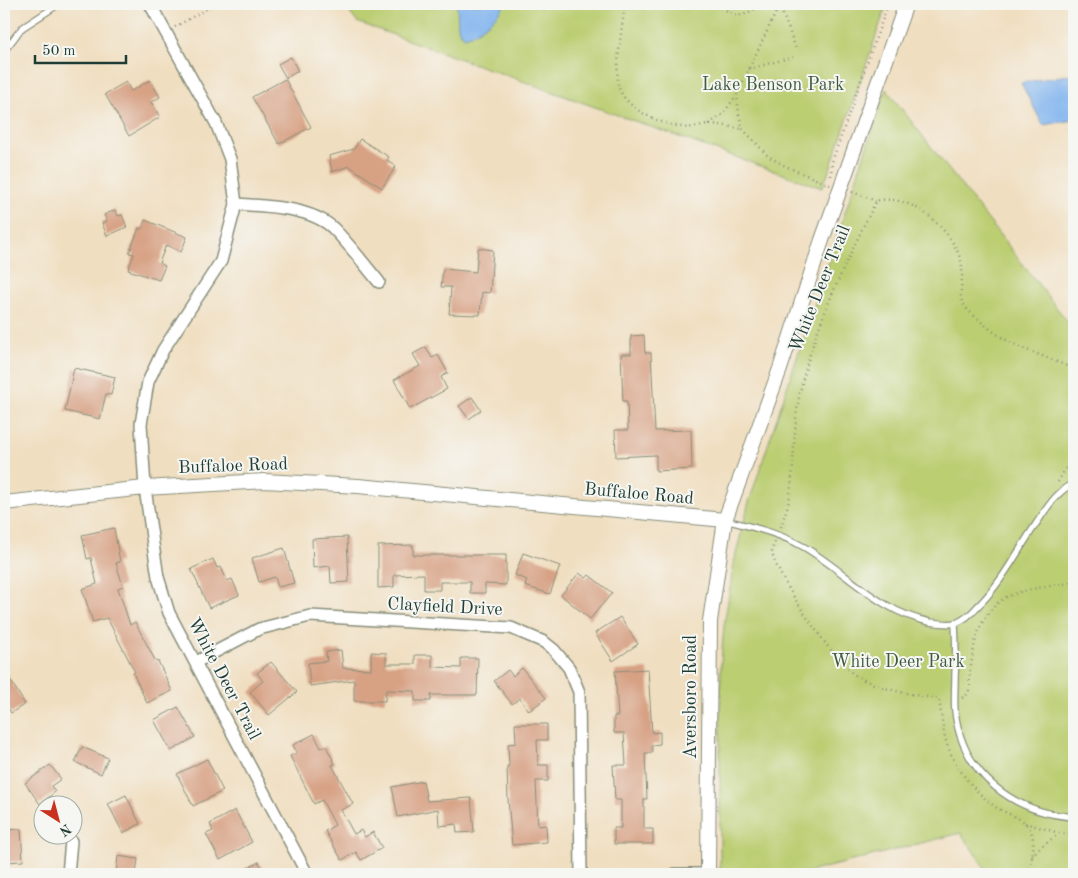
<svg xmlns="http://www.w3.org/2000/svg" width="1078" height="878" viewBox="0 0 1078 878" font-family="'Old Standard TT',serif">
<rect width="100%" height="100%" fill="#f6f6f2"/>
<filter id="ink" filterUnits="userSpaceOnUse"><feTurbulence type="fractalNoise" baseFrequency=".02" numOctaves="2"/><feDisplacementMap in="SourceGraphic" scale="10" xChannelSelector="R" yChannelSelector="G"/><feConvolveMatrix kernelMatrix="1 2 1 2 8 2 1 2 1" color-interpolation-filters="sRGB"/></filter>
<filter id="wash" filterUnits="userSpaceOnUse"><feTurbulence type="fractalNoise" baseFrequency=".0096" numOctaves="4" result="noise"/><feDisplacementMap in="SourceGraphic" scale="20" xChannelSelector="R" yChannelSelector="G"/><feGaussianBlur stdDeviation="1.12" result="paint"/><feColorMatrix in="noise" values="0 0 0 0 0 0 0 0 0 0 0 0 0 0 0 0 0 1.4 0 .05"/><feComposite in="paint" operator="in"/></filter>
<g filter="url(#wash)">
<rect width="100%" height="100%" fill="#f0dec0"/>
<!-- green -->
<g fill="#bbce72" stroke="#6d8653">
<path d="M343,4H887L831,166L822,188L357,22Z"/>
<path d="M886,89L1074,330V874H989L961,833L801,874H720V741L721,662L724,626L734,562L748,505Z"/>
</g>
<!-- water -->
<g fill="#81b4ee" stroke="#507891">
<path d="M457,4H505C497,17 480,32 465,37L460,33L458,27Z"/>
<path d="M1074,74V120L1043,125L1021,83Z"/>
</g>
<g id="blocks">
<!-- building -->
<g fill="#d7a184">
<path d="M291,57L298,71L286,78L278,64Z"/>
<path d="M285,79L311,127L279,144L252,97Z"/>
<path d="M150,80L160,97L151,102L160,117L129,136L105,94L126,82L131,91Z"/>
<path d="M360,139L389,157L387,160L396,166L382,188L349,166L332,172L329,156L354,149Z"/>
<path d="M115,210L118,216L122,215L127,227L107,236L102,223L107,221L104,215Z"/>
<path d="M145,220L187,237L181,252L166,245L159,263L165,266L159,280L128,270L134,254L129,253L139,228L142,229Z"/>
<path d="M478,248L493,250L490,293L482,292L480,315L449,314L451,287H441L443,269L476,272Z"/>
<path d="M644,335L645,353H651L655,431L691,430L692,469L656,471V455L616,457L615,430H628L627,401H623L621,354H631V336Z"/>
<path d="M426,347L432,358L438,355L448,373L441,377L447,389L410,409L394,380L420,366L413,354Z"/>
<path d="M74,368L115,377L111,395L106,394L100,419L65,411Z"/>
<path d="M472,397L481,410L469,419L459,406Z"/>
<path d="M114,528L120,562L116,563L123,586L118,588L130,625L135,622L156,662L158,661L172,691L147,703L133,673L135,672L107,618L93,622L82,589L97,584L91,558L87,559L82,535Z"/>
<path d="M347,537L349,582L331,583L330,566L313,568L312,539Z"/>
<path d="M413,545V555H506V585L485,584V593H470V582H440V590H424V574L394,575V587L378,588V546Z"/>
<path d="M284,548L294,583L278,587L275,577L259,582L252,558Z"/>
<path d="M523,553L560,566L550,594L525,586L527,580L515,575Z"/>
<path d="M213,559L217,568L221,567L227,581L232,579L239,595L209,608L191,569Z"/>
<path d="M579,573L586,578L589,575L612,593L590,619L561,595Z"/>
<path d="M620,617L638,644L613,661L595,633Z"/>
<path d="M341,650L343,668L371,669V652L386,653V664H415V655H432V667L461,668V658H478L477,695H431V701H415V691L386,690L385,701H354V680L310,686L308,663L327,661L326,652Z"/>
<path d="M271,662L297,692L269,715L250,692L263,681L257,673Z"/>
<path d="M522,668L546,698L529,711L520,698L512,704L494,681L508,670L513,676Z"/>
<path d="M648,669L652,733L660,732V744L652,745V753H645L647,799H644V829H653V844H614V828H621V800H615L613,765H626L624,733H614V716H618L615,671Z"/>
<path d="M4,670L25,704L11,713L4,701Z"/>
<path d="M178,707L195,737L171,751L154,720Z"/>
<path d="M515,724H547V740H537L538,765H548V781H536L538,826L546,825L547,842L512,845L508,800L507,766H509L508,744L516,743Z"/>
<path d="M314,734L321,748L326,746L335,764L332,765L353,804L341,810L354,834L361,830L365,837L373,832L382,848L361,860L356,852L342,860L325,831L335,825L322,800L314,804L290,756L297,753L293,745Z"/>
<path d="M82,747L108,758L101,774L75,762Z"/>
<path d="M207,759L223,791L193,806L177,774Z"/>
<path d="M50,765L61,779L51,786L55,792L40,804L25,783Z"/>
<path d="M423,781L427,801L471,798L474,832L457,833L456,824L439,826L438,809L398,817L392,787Z"/>
<path d="M126,795L140,824L123,833L108,804Z"/>
<path d="M235,810L252,842L220,860L206,834L213,831L210,824Z"/>
<path d="M21,829L23,861L6,862L5,830Z"/>
<path d="M118,856L138,859L136,874H116Z"/>
<path d="M259,862L265,874H236Z"/>
</g>
</g>
</g>
<g filter="url(#ink)">
<use href="#blocks" fill-opacity="0" stroke="#888e7a" stroke-width="1"/>
<g fill="none" stroke-linecap="round" stroke-linejoin="round">
<defs>
<g id="service">
<path d="M4,51L22,28L59,4"/>
<path d="M725,520C752,527 779,533 804,547C847,572 879,612 930,622C937,623 948,625 956,623C963,620 972,613 977,607C1001,584 1017,552 1036,524C1047,508 1056,492 1074,483"/>
<path d="M955,623C956,641 956,659 955,676C955,688 954,700 955,711C962,774 1013,813 1074,817"/>
</g>
<g id="minor">
<path d="M150,4L216,123L230,159L236,204L221,261L163,350L148,382L141,424L145,488L153,544L158,577L169,613L307,874"/>
<path d="M236,204C266,206 310,207 333,228C349,244 364,264 379,282"/>
<path d="M196,662L259,629L310,616L511,628L544,642L554,650L569,668L579,692L581,874"/>
<path d="M68,874L71,841"/>
<path d="M675,874H708"/>
</g>
<g id="tertiary">
<path d="M4,503L145,488L264,481L358,486L725,520"/>
<path d="M708,874L710,621L725,520L780,369L822,240L906,4"/>
</g>
</defs>
<!-- service casing -->
<use href="#service" stroke="#888e7a" stroke-width="8"/>
<!-- minor casing -->
<use href="#minor" stroke="#888e7a" stroke-width="14"/>
<!-- tertiary casing -->
<use href="#tertiary" stroke="#888e7a" stroke-width="16"/>
<!-- path -->
<g stroke="#888e7a" stroke-width="2.5" stroke-dasharray="1 4" stroke-linecap="butt">
<path d="M625,4C623,21 614,73 619,88C627,110 660,124 682,127C691,129 699,125 708,124C720,124 731,127 743,129"/>
<path d="M718,4C743,25 742,12 766,4"/>
<path d="M772,4L782,12L797,51"/>
<path d="M780,4L737,94L739,115L743,129L768,156L785,166L830,185"/>
<path d="M175,27L215,4"/>
<path d="M749,69L793,57"/>
<path d="M709,124L723,114L736,96"/>
<path d="M831,176L832,162L888,4"/>
<path d="M852,192L876,201"/>
<path d="M1058,482L1074,453"/>
<path d="M781,527C784,516 789,505 790,494C795,460 793,426 800,392C814,326 847,260 876,201C911,192 952,229 961,261C964,273 960,287 961,299C964,308 972,314 979,320C989,329 1001,338 1014,344C1033,354 1055,359 1074,370"/>
<path d="M775,542C773,546 772,549 772,553C777,577 834,662 855,675C880,690 910,694 939,699C941,712 942,725 945,737C952,765 974,792 997,808C1007,814 1024,818 1030,829C1037,843 1031,860 1029,874"/>
<path d="M962,698C966,696 968,694 969,690C970,685 969,679 970,674C973,648 977,619 1000,601C1015,589 1055,586 1074,582"/>
<path d="M1025,823L1059,833L1074,835"/>
<path d="M1032,856L1036,851L1058,834"/>
</g>
<!-- service -->
<use href="#service" stroke="#fff" stroke-width="5.5"/>
<!-- minor -->
<use href="#minor" stroke="#fff" stroke-width="11"/>
<!-- tertiary -->
<use href="#tertiary" stroke="#fff" stroke-width="14"/>
</g>
</g>
<g text-anchor="middle" dominant-baseline="central" stroke-width="4" stroke-linejoin="round" paint-order="stroke">
<!-- park labels -->
<g font-size="18" fill="#3e5a40" stroke="#f6f6f2">
<text x="773" y="85">Lake Benson Park</text>
<text x="898" y="662">White Deer Park</text>
</g>
<!-- street labels -->
<g font-size="18" fill="#1f3d34" stroke="#f6f6f2">
<text transform="translate(820 289) rotate(-68)">White Deer Trail</text>
<text transform="translate(233 466) rotate(-2)">Buffaloe Road</text>
<text transform="translate(639 494) rotate(5)">Buffaloe Road</text>
<text transform="translate(445 607) rotate(3)">Clayfield Drive</text>
<text transform="translate(224 679) rotate(62)">White Deer Trail</text>
<text transform="translate(691 697) rotate(-90)">Aversboro Road</text>
</g>
</g>
<!-- margin -->
<rect width="1078" height="878" fill="none" stroke="#f6f6f2" stroke-width="20"/>
<!-- north arrow -->
<g transform="translate(58 820) rotate(144)"><circle r="24" fill="#f6f6f2" stroke="#a0aca6"/>
<path d="M0-4L9 19L0 12L-9 19Z" fill="#c8321e"/>
<text y="-8" font-size="14" font-weight="bold" text-anchor="middle" fill="#1f3d34">N</text>
</g>
<!-- scale -->
<path d="M35 55v8h91v-8" fill="none" stroke="#1f3d34" stroke-width="2.5"/>
<text x="42" y="55" font-size="15" fill="#1f3d34" stroke="#f6f6f2" stroke-width="4" paint-order="stroke">50 m</text>
</svg>
